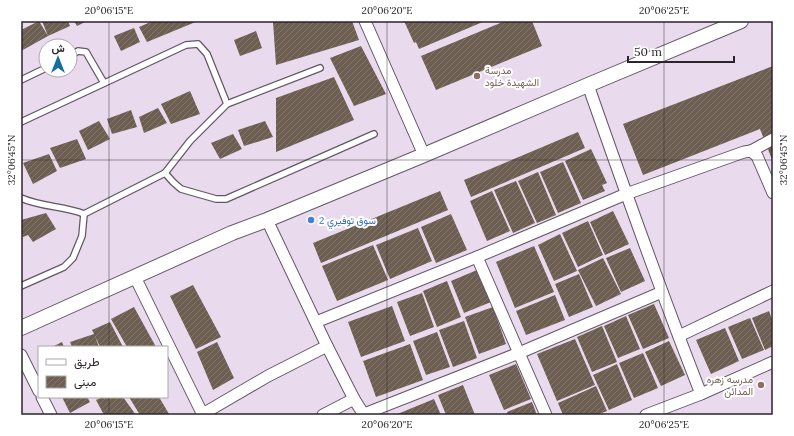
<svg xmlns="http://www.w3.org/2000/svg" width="794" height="436" viewBox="0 0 794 436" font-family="Lora,Vazirmatn,serif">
<defs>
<pattern id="building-hatch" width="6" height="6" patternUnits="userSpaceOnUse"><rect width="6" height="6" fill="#6d5e52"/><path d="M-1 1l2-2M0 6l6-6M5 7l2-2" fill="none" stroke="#82766d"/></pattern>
</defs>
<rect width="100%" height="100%" fill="#e9dbed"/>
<!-- building -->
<g fill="url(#building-hatch)">
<path d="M39,21L48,36L42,21H68L70,26L48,36L21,51V30Z"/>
<path d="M74,21H87L77,26Z"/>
<path d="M153,21H198L147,42L139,27Z"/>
<path d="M276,21H352L359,40L276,65L273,22Z"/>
<path d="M404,21H485L419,49L416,42L414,43Z"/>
<path d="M505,21H532L542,46L436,90L421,56Z"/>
<path d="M134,28L140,42L121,51L114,36Z"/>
<path d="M256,31L262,48L240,56L234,40Z"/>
<path d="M361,46L386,94L354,106L330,58Z"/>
<path d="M773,66V162L760,129L643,175L623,124Z"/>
<path d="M334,77L354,120L276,152V98Z"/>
<path d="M190,91L200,114L171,124L161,104Z"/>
<path d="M158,108L167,123L144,133L139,117Z"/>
<path d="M131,110L137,127L112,134L107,119Z"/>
<path d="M99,121L110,139L88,150L79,131Z"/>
<path d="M265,121L273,137L244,146L238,130Z"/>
<path d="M578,132L585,148L471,197L464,180Z"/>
<path d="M233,134L242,149L220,159L211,143Z"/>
<path d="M77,139L86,159L60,168L50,148Z"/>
<path d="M591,149L607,183L602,185L605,191L583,200L565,161Z"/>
<path d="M49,154L57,171L33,184L23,163Z"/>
<path d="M563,162L581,203L558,213L540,172Z"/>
<path d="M538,172L556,215L537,223L518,181Z"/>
<path d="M516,181L535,223L513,233L494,190Z"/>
<path d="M440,191L448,210L321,263L313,243Z"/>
<path d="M492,191L510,231L487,241L470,201Z"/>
<path d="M613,211L629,244L605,255L590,222Z"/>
<path d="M46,213L56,229L33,242L28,235L23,237L21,233V220Z"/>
<path d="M451,214L467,250L436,263L421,227Z"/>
<path d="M588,221L603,255L578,267L562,233Z"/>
<path d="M418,228L432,261L390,279L376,245Z"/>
<path d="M560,234L577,271L554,281L538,245Z"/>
<path d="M373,245L388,280L337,301L322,266Z"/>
<path d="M534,246L554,292L515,308L496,262Z"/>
<path d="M630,248L645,281L621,292L606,258Z"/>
<path d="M603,258L621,294L596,306L578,270Z"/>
<path d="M477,270L491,302L464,313L451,281Z"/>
<path d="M579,274L593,307L569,317L555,284Z"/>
<path d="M447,281L461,317L437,327L423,291Z"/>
<path d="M193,285L221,337L196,349L170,296Z"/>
<path d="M422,293L434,327L410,336L397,302Z"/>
<path d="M555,295L565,320L526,335L516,311Z"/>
<path d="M654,304L669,338L643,349L628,315Z"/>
<path d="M392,306L405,341L361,357L348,322Z"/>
<path d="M134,307L156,347H127L111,319Z"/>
<path d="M493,307L506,344L479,354L465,317Z"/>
<path d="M769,311L773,322V346L765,350L752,318Z"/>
<path d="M626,316L640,349L618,358L604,326Z"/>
<path d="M750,318L764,350L742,359L728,327Z"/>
<path d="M464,321L477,358L453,367L439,330Z"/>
<path d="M110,322L123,347H100L95,336L99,347H72L70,342L94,334L92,330Z"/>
<path d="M602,326L617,362L592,372L577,337Z"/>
<path d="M725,328L739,361L711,374L696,340Z"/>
<path d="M437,332L450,367L426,375L413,341Z"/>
<path d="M575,339L595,385L557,401L537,354Z"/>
<path d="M669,341L685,375L661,386L645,352Z"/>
<path d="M62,342L64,347H52Z"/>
<path d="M217,342L234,378L213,390L197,352Z"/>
<path d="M410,344L423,380L376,397L363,361Z"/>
<path d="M643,353L658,388L634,398L619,363Z"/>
<path d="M516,364L531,399L504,410L489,375Z"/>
<path d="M617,364L632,400L609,410L593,375Z"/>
<path d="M463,385L475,415H446L438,395Z"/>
<path d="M596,386L607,411L597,415H563L558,403Z"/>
<path d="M62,397H87L90,402L70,413Z"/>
<path d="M102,397H123L136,415H104L96,400Z"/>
<path d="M129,397H159L169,414L167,415H140Z"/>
<path d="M434,399L441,415H395Z"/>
<path d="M532,402L537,415H508L507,412Z"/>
</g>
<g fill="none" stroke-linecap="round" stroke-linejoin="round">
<defs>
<g id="service">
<path d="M70,56L78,51L86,52L104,83"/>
<path d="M21,80L46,68"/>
<path d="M21,122L186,45L198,44L207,54L227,104"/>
<path d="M165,173L173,182L181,189L216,199H226L374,134"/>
<path d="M21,198C41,207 64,206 84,214L165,173L190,141L227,104L320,68"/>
<path d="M21,286L64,267L73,258L82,236L84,214"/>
</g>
<g id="minor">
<path d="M365,21L424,155"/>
<path d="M588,85C624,188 661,292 701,394"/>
<path d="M751,151L773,139"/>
<path d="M267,220L327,346"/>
<path d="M477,257L546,415"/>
<path d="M135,277L203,415"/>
<path d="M316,322L477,257L626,194L744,152L751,151L757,156L773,193"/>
<path d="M679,336L773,291"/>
<path d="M21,355L39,391"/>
<path d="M42,397L51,415"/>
<path d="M364,414L519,353L662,292"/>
<path d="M201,415L268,376L327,346L354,399L364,415"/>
<path d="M323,415L354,399"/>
<path d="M646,415L701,394L773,362"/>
</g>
<path id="tertiary" d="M21,328L232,233L267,220L424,155L588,85L741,21"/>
</defs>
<!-- service casing -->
<use href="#service" stroke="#635766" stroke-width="8"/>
<!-- minor casing -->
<use href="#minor" stroke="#635766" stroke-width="13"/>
<!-- tertiary casing -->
<use href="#tertiary" stroke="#635766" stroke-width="16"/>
<!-- service -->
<use href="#service" stroke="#fff" stroke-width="5.5"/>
<!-- minor -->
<use href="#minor" stroke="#fff" stroke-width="11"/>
<!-- tertiary -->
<use href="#tertiary" stroke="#fff" stroke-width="14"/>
</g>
<!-- ticks -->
<path fill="none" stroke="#2a242b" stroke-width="1" stroke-opacity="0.45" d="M109,21V347M387,21V415M664,21V415M21,160H773M109,397V415"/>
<!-- markers -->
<g fill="#8d6e63" stroke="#fff" stroke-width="1.5">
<circle cx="477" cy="76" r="4"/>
<circle cx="761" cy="385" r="4"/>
</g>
<circle fill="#3f7fe0" stroke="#fff" stroke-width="1.5" cx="311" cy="220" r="4"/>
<g text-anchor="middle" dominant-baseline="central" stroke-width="4" stroke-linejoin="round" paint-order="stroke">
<!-- education labels -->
<g font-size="10" fill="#785e54" stroke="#fff" text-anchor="start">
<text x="485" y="70">مدرسة<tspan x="485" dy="12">الشهيدة خلود</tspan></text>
<text x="753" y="379" text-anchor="end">مدرسه زهره<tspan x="753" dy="12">المدائن</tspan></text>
</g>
<!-- shop labels -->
<g font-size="10" fill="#366cbe" stroke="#fff" text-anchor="start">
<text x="319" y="220">سوق توفيري 2</text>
</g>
</g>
<!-- border -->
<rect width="794" height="436" fill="none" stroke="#ffffff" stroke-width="44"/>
<!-- legend -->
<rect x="38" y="346" width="130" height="52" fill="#ffffff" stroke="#aaa7aa"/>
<rect x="46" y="359" width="20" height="6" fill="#ffffff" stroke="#aaa7aa"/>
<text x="74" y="366" font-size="12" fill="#2a242b">طريق</text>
<rect x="46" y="376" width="20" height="12" fill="url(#building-hatch)" stroke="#aaa7aa"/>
<text x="74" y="386" font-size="12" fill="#2a242b">مبنى</text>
<!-- north arrow -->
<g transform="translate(58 58)"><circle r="19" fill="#ffffff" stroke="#aaa7aa"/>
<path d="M0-3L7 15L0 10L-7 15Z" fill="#156f9e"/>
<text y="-6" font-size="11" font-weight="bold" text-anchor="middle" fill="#2a242b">ش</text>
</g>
<!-- scale -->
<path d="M628 56v6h106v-6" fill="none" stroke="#2a242b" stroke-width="2"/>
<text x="634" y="56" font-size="12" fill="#2a242b" stroke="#ffffff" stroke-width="3" paint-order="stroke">50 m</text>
<rect x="22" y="22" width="750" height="392" fill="none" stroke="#2a242b" stroke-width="1.5"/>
<g font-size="10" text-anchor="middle" fill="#2a242b">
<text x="109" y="14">20°06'15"E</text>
<text x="387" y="14">20°06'20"E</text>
<text x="664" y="14">20°06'25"E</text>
<text transform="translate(11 160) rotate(-90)" y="4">32°06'45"N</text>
<text transform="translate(783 160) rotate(-90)" y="4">32°06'45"N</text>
<text x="109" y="428">20°06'15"E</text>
<text x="387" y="428">20°06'20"E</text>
<text x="664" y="428">20°06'25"E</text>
</g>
</svg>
